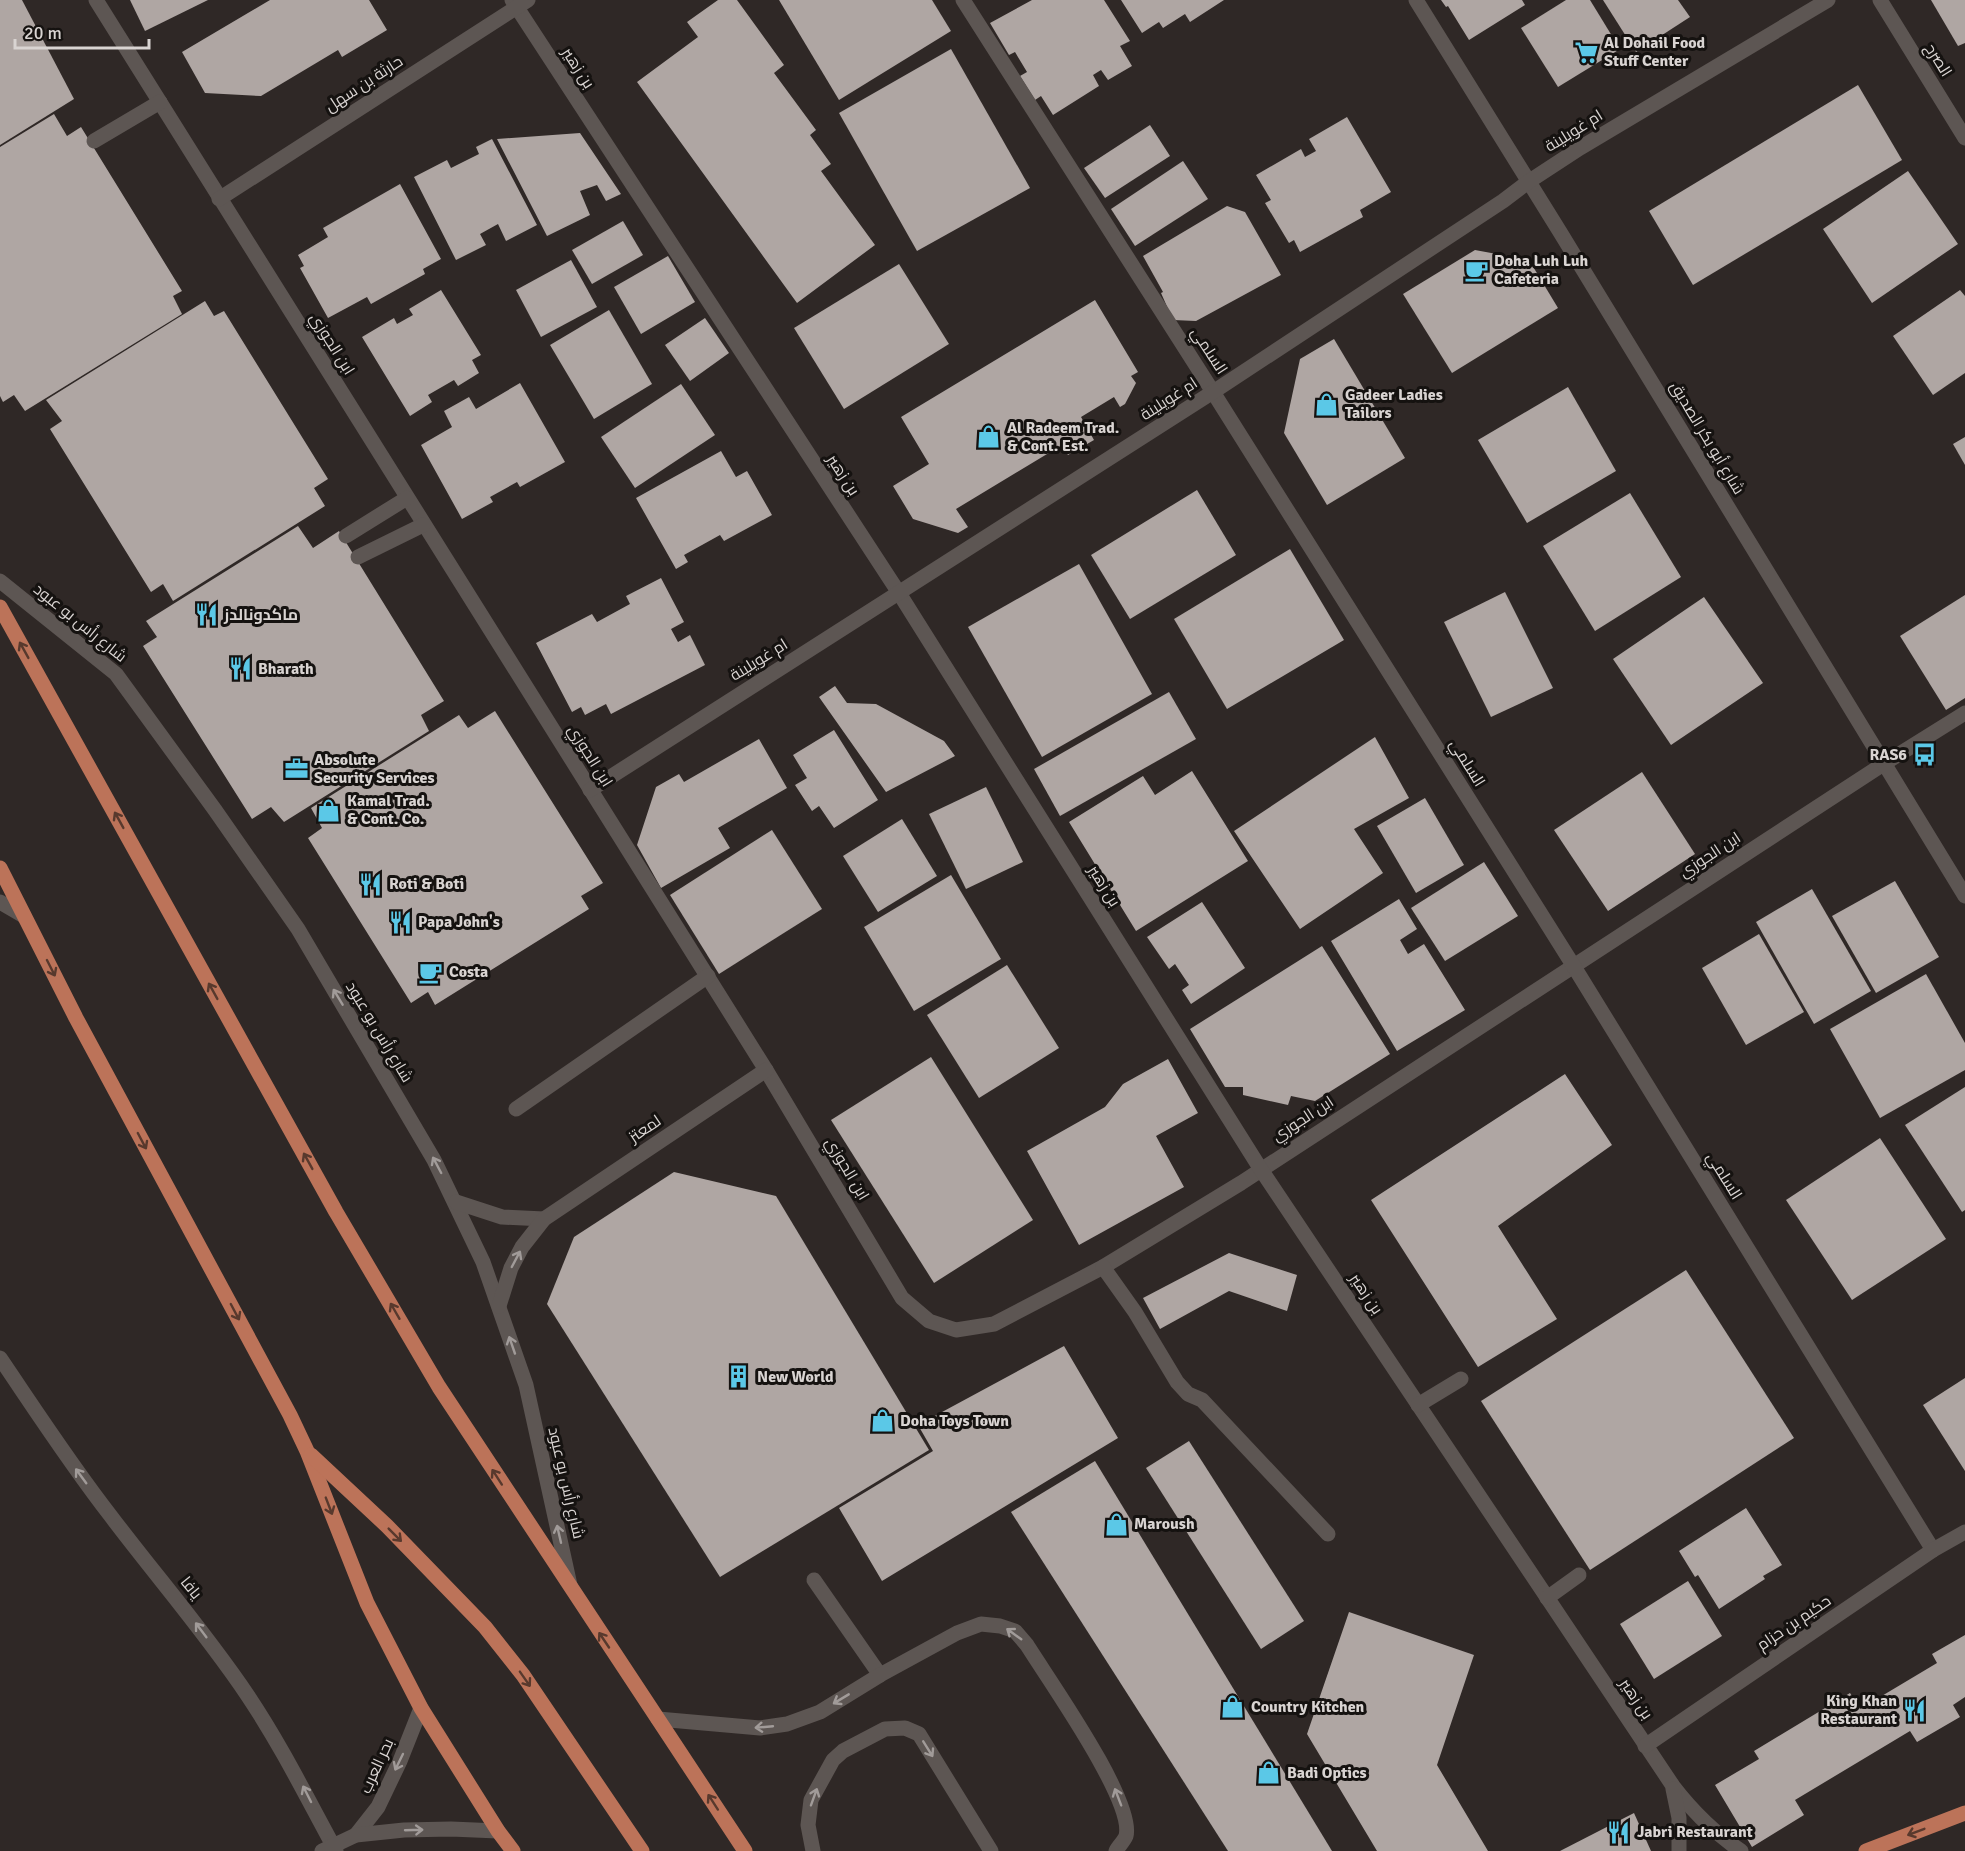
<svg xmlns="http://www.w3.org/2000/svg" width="1965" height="1851" viewBox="0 0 1965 1851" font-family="Signika,Cairo,sans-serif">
<rect width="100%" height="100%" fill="#2f2826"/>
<!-- building -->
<g fill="#afa6a3">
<path d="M0,0H22L74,99L0,145Z"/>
<path d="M130,0H208L145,31Z"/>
<path d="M270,0H369L387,30L342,57L338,50L261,96L205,93L182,52Z"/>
<path d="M718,0H737L784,65L774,73L816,130L810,135L831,164L821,171L875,245L797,303L637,82L698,37L687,22Z"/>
<path d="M779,0H932L951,31L839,100Z"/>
<path d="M1032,0H1104L1130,41L1120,46L1132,66L1108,80L1101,70L1093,75L1099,86L1053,115L1041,96L1035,100L1020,76L1027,72L1015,52L1009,55L990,23Z"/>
<path d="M1121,0H1224L1190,22L1185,14L1163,28L1159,22L1142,33Z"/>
<path d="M1441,0H1522L1525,5L1469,40L1448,6L1446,7Z"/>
<path d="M1566,0H1590L1620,49L1558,87L1521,28Z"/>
<path d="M1603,0H1678L1690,17L1636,52Z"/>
<path d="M1931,0H1965V43L1958,46Z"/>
<path d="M951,49L1030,188L917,251L839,113Z"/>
<path d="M1858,85L1902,160L1693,285L1649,211Z"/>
<path d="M54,114L67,136L81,127L182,291L173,296L182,314L25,411L14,395L3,402L0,396V147Z"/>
<path d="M1347,117L1391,192L1360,210L1363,217L1300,252L1294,240L1289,243L1265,203L1271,200L1256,175L1301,149L1305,157L1316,151L1309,139Z"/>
<path d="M1150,125L1170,156L1105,198L1084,168Z"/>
<path d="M580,133L621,194L606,201L597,185L580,191L590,215L547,236L497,139Z"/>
<path d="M492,139L537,225L506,241L498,224L480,234L486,245L456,260L414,177L447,160L451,168L479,154L476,147Z"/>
<path d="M1183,161L1208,199L1135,246L1111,209Z"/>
<path d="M1908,171L1958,244L1872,303L1823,229Z"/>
<path d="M400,184L441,259L423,269L425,274L371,304L367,297L328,318L300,268L304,266L298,255L328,237L323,228Z"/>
<path d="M1227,206L1245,212L1281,275L1196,321L1173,320L1161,293L1163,292L1143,256Z"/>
<path d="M623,221L643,255L592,284L572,250Z"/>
<path d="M1475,250L1529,260L1558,308L1452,373L1403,294Z"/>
<path d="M668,256L695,302L641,334L614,287Z"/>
<path d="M571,260L597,307L541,337L516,290Z"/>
<path d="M899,264L949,344L844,409L794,328Z"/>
<path d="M441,290L481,355L472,360L479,373L458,386L454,380L428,395L432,402L410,416L362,337L394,318L397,324L413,315L409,309Z"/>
<path d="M1960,290L1965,296V373L1933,395L1893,336Z"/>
<path d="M1095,300L1138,372L1131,376L1136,383L1125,404L1120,407L1114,397L1081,417L1094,440L1068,455L1062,445L956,509L968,527L958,533L913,519L893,486L929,464L901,417Z"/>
<path d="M205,301L214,316L224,311L328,479L314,488L325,506L173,601L163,584L151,592L50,429L62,421L46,400Z"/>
<path d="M609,310L652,384L594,419L550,345Z"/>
<path d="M705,318L729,353L690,381L665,345Z"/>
<path d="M1334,339L1405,458L1327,505L1284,433L1300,359Z"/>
<path d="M520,383L565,462L520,487L517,482L490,497L493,502L462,519L421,445L452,427L444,411L469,397L476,409Z"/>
<path d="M681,384L715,435L635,488L601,437Z"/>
<path d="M1568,387L1616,471L1527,523L1478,440Z"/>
<path d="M1965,437V465L1953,444Z"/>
<path d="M721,451L736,477L747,471L772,515L724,541L720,535L684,555L688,562L676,569L636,498Z"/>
<path d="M1197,490L1236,555L1130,619L1091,555Z"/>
<path d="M1630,493L1681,577L1595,631L1543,546Z"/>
<path d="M298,526L313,548L339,531L444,701L421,715L429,731L284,822L271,807L252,819L143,646L157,637L146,621Z"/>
<path d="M1290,549L1344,640L1227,709L1174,619Z"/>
<path d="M1079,564L1152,694L1042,757L968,627Z"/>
<path d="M661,578L684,622L671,629L678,642L690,635L705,665L611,714L606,704L585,715L581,707L572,712L536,643L592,614L597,622L630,604L626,596Z"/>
<path d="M1505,592L1553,688L1491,717L1444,622Z"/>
<path d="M1965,595V698L1946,710L1900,636Z"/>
<path d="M1704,597L1763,683L1671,745L1613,659Z"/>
<path d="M835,686L847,703L876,704L944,741L955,756L886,792L819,697Z"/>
<path d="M1169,692L1196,739L1060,816L1034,769Z"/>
<path d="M495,711L603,883L581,896L589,909L435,1005L428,992L411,1003L308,838L322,828L311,808L459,715L468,728Z"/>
<path d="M834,730L878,800L834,828L819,806L812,811L795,785L807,778L793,755Z"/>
<path d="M1375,737L1409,798L1354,829L1383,873L1300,929L1234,831Z"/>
<path d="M759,739L787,788L718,828L730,848L661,888L637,845L656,787L679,774L684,782Z"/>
<path d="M1192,771L1248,861L1136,931L1069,822L1143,776L1155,795Z"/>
<path d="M1642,772L1695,854L1608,911L1554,830Z"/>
<path d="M986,787L1023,862L966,889L929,814Z"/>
<path d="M1425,798L1464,865L1416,893L1377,826Z"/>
<path d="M902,819L937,876L878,912L843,856Z"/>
<path d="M772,830L822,909L719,974L670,895Z"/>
<path d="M1484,862L1518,916L1445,961L1411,908Z"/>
<path d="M951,875L1001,959L914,1011L864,927Z"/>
<path d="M1895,881L1939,957L1876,993L1832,916Z"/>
<path d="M1812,889L1871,991L1814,1024L1756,922Z"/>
<path d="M1399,899L1417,929L1400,940L1408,954L1424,944L1465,1010L1397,1051L1331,941Z"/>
<path d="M1202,902L1245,968L1191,1004L1182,990L1189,985L1175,964L1169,969L1147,937Z"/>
<path d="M1759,934L1804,1012L1746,1045L1702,968Z"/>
<path d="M1322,946L1390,1054L1315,1101L1291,1096L1288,1105L1243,1095V1087H1225L1190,1029Z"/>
<path d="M1007,965L1059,1048L979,1098L927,1015Z"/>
<path d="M1926,974L1965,1043V1070L1880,1118L1830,1029Z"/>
<path d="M931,1057L1033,1220L934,1283L831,1120Z"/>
<path d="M1168,1059L1198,1113L1156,1136L1184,1187L1079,1245L1027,1151L1105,1107L1123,1084Z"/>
<path d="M1565,1074L1612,1145L1498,1226L1557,1319L1478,1367L1371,1200Z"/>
<path d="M1965,1087V1210L1962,1212L1905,1125Z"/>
<path d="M1880,1138L1946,1239L1852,1300L1786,1200Z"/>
<path d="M674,1172L776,1196L929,1450L720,1577L547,1304L574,1237Z"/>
<path d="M1229,1253L1297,1275L1287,1311L1229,1291L1160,1329L1143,1298Z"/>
<path d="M1686,1270L1794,1438L1590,1570L1481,1401Z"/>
<path d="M1064,1346L1118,1438L882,1581L839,1508L933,1451L918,1425Z"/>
<path d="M1965,1378V1471L1923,1405Z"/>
<path d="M1189,1441L1304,1621L1261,1649L1146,1468Z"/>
<path d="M1095,1461L1332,1851H1228L1011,1512Z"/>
<path d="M1746,1508L1782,1565L1763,1576L1765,1579L1719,1609L1698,1575L1695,1577L1679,1551Z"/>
<path d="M1688,1581L1722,1636L1654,1679L1620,1624Z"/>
<path d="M1349,1612L1474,1655L1437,1765L1488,1851H1377L1307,1734Z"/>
<path d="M1965,1635V1697L1953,1705L1960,1717L1917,1742L1910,1731L1795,1800L1804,1815L1752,1847L1715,1785L1759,1759L1754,1751L1850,1693L1860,1709L1937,1663L1932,1654Z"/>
<path d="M1634,1813L1651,1851H1560Z"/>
</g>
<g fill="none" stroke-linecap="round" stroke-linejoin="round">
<!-- minor -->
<g stroke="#5d5653" stroke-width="15">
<path d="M96,0L766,1070L902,1298L929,1321L956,1330L994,1324L1103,1267L1241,1183L1885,763L1965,713"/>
<path d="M512,0L899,593L1260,1168L1673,1786C1693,1812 1713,1832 1741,1851"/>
<path d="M963,0L1213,392L1573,965L1933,1550"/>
<path d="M1416,0L1560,232L1965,896"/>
<path d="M1880,0L1965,138"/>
<path d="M94,141L160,102"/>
<path d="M219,199L528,0"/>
<path d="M346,536L407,498"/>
<path d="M358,557L423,525"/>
<path d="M0,581L116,674L215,810L298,929L434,1160L483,1262L526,1385L570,1585"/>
<path d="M590,790L1213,392L1503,201L1528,182L1580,148L1828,0"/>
<path d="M0,902L24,916"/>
<path d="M516,1109L708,976"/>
<path d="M456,1202L502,1217L544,1219"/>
<path d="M1103,1267L1135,1312L1177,1382L1188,1394L1202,1400L1328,1534"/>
<path d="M499,1306L511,1268L522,1247L544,1219L766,1070"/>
<path d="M0,1358C36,1411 71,1465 110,1515C156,1576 206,1633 248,1696C282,1747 307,1798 336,1851"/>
<path d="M1418,1405L1461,1379"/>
<path d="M814,1580L880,1675"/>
<path d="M1547,1598L1579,1575"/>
<path d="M658,1719L760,1728L787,1724L820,1712L880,1675L957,1633L981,1624L1000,1626L1015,1631L1027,1645C1048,1679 1135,1801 1126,1836C1124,1841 1118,1847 1116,1851"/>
<path d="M1645,1746L1933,1550L1965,1532"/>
<path d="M1673,1789L1679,1818V1851"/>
<path d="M356,1835L378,1807L400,1761L421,1708"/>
<path d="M322,1851L356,1835L404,1830L451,1829L498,1831"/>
<path d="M813,1851L808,1825L811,1800L833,1760L843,1751L885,1729L905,1728L919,1734L991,1851"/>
</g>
<!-- major -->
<g stroke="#bc7359" stroke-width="15">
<path d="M0,607L336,1212L439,1387L745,1851"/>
<path d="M0,868L76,1018L290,1415L307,1451L367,1603L421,1708L498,1831L513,1851"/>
<path d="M311,1455L387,1526L485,1627L523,1675L642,1851"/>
<path d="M1866,1851L1965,1813"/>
</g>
</g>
<!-- one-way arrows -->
<defs><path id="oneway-shaft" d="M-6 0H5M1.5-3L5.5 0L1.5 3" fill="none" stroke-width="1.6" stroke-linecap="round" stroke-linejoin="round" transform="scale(1.5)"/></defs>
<g stroke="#58392d">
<use href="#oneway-shaft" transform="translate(24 650) rotate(-119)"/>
<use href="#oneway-shaft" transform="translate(119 820) rotate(-119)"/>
<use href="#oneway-shaft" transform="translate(51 968) rotate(63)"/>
<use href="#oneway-shaft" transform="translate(213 991) rotate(-119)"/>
<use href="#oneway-shaft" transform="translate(142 1141) rotate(62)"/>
<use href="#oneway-shaft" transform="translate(308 1161) rotate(-119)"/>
<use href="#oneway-shaft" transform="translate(395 1311) rotate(-120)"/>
<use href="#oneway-shaft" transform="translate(235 1312) rotate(62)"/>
<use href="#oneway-shaft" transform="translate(497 1477) rotate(-123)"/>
<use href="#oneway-shaft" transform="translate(329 1506) rotate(69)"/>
<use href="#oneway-shaft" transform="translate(395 1535) rotate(45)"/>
<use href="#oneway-shaft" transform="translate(604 1640) rotate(-124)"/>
<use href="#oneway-shaft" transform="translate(525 1679) rotate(55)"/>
<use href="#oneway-shaft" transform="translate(713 1802) rotate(-123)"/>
<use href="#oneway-shaft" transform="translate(1916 1832) rotate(159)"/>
</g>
<g stroke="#a19b99">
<use href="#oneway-shaft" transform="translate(338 997) rotate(-121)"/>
<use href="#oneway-shaft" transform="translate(437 1165) rotate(-118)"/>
<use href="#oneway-shaft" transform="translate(516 1259) rotate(-62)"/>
<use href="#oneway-shaft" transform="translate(512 1345) rotate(-109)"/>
<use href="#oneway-shaft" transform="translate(81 1476) rotate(-126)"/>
<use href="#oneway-shaft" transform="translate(559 1534) rotate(-103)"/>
<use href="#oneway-shaft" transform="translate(201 1630) rotate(-127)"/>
<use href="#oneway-shaft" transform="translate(1014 1634) rotate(-144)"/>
<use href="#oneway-shaft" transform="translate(841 1699) rotate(149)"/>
<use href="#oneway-shaft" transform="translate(764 1727) rotate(175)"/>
<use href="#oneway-shaft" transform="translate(928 1749) rotate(58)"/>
<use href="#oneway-shaft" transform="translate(399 1762) rotate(116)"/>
<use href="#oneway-shaft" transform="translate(307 1794) rotate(-117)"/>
<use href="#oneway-shaft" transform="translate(814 1797) rotate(-70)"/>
<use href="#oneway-shaft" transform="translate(1118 1797) rotate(-111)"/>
<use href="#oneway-shaft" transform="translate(414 1830) rotate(-2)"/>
</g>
<!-- icons -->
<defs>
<symbol id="supermarket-bare" viewBox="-9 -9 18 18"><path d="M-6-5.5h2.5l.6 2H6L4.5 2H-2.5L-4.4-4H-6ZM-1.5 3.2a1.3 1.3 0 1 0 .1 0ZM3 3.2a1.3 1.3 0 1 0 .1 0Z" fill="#5bc8e7" stroke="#151210" stroke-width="2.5" paint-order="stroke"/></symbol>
<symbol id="cafe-bare" viewBox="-9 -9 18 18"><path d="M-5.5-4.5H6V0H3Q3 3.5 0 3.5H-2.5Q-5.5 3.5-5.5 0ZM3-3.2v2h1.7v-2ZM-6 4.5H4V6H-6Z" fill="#5bc8e7" stroke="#151210" stroke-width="2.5" paint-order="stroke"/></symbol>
<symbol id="shop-bare" viewBox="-9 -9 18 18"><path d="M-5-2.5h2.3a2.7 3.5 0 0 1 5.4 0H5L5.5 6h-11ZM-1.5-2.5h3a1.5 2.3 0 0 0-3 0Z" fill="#5bc8e7" stroke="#151210" stroke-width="2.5" paint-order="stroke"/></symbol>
<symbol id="restaurant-bare" viewBox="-9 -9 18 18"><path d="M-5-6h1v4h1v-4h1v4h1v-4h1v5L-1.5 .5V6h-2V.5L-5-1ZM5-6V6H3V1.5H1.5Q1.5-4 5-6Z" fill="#5bc8e7" stroke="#151210" stroke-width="2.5" paint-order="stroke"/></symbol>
<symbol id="bus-bare" viewBox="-9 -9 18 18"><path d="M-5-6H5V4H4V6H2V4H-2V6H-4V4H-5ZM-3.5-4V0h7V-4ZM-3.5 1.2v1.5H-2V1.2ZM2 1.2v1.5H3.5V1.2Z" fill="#5bc8e7" stroke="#151210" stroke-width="2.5" paint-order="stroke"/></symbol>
<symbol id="office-bare" viewBox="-9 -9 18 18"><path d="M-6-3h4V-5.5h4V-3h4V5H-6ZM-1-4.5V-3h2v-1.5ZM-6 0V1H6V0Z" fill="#5bc8e7" stroke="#151210" stroke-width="2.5" paint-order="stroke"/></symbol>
<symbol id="building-bare" viewBox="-9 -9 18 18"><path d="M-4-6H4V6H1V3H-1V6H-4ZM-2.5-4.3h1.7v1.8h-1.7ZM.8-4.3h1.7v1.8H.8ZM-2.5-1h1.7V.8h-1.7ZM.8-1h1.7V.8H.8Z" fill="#5bc8e7" stroke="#151210" stroke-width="2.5" paint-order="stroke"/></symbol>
</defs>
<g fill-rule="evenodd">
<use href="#supermarket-bare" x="1570" y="36" width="33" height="33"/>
<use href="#cafe-bare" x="1460" y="254" width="33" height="33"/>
<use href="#shop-bare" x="1310" y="388" width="33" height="33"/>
<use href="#shop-bare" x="972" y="420" width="33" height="33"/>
<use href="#restaurant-bare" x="190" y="598" width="33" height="33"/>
<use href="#restaurant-bare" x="224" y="652" width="33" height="33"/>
<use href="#bus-bare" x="1908" y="738" width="33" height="33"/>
<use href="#office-bare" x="280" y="752" width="33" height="33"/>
<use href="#shop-bare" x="312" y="794" width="33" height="33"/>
<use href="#restaurant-bare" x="354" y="868" width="33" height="33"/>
<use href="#restaurant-bare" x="384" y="906" width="33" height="33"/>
<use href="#cafe-bare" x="414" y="956" width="33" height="33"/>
<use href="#building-bare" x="722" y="1360" width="33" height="33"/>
<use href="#shop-bare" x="866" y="1404" width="33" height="33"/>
<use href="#shop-bare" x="1100" y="1508" width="33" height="33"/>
<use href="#shop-bare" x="1216" y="1690" width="33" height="33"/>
<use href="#restaurant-bare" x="1898" y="1694" width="33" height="33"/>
<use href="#shop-bare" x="1252" y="1756" width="33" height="33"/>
<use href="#restaurant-bare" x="1602" y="1816" width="33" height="33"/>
</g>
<g text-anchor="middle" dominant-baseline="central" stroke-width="6" stroke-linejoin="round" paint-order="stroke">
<!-- poi labels -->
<g font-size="16" font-weight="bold" fill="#d9d4d2" stroke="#151210" text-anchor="start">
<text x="1604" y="43">Al Dohail Food<tspan x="1604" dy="18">Stuff Center</tspan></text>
<text x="1494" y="261">Doha Luh Luh<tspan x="1494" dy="18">Cafeteria</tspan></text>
<text x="1345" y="395">Gadeer Ladies<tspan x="1345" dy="18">Tailors</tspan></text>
<text x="1007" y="428">Al Radeem Trad.<tspan x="1007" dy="18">&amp; Cont. Est.</tspan></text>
<text x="224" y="615">ماكدونالدز</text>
<text x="258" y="669">Bharath</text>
<text x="1907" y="755" text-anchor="end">RAS6</text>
<text x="314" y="760">Absolute<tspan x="314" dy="18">Security Services</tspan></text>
<text x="347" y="801">Kamal Trad.<tspan x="347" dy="18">&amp; Cont. Co.</tspan></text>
<text x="389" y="884">Roti &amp; Boti</text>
<text x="418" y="922">Papa John's</text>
<text x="449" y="972">Costa</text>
<text x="757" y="1377">New World</text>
<text x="900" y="1421">Doha Toys Town</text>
<text x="1134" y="1524">Maroush</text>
<text x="1897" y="1701" text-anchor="end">King Khan<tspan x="1897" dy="18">Restaurant</tspan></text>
<text x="1251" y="1707">Country Kitchen</text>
<text x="1287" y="1773">Badi Optics</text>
<text x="1637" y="1832">Jabri Restaurant</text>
</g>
<!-- street labels -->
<g font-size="16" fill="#d9d4d2" stroke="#151210">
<text transform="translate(1938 60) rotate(58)">الصرح</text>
<text transform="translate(578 68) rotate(57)">بن زهير</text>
<text transform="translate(364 84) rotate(-33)">حارثة بن سهل</text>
<text transform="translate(1574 131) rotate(-32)">ام غويلينة</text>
<text transform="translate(332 344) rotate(58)">ابن الجوزي</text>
<text transform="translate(1209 351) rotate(57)">السلمي</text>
<text transform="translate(1169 399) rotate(-33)">ام غويلينة</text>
<text transform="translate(1707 438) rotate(59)">شارع أبو بكر الصديق</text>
<text transform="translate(843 475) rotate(57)">بن زهير</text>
<text transform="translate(80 623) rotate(39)">شارع رأس بو عبود</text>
<text transform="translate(759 660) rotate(-32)">ام غويلينة</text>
<text transform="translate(590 756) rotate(58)">ابن الجوزي</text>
<text transform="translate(1467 763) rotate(58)">السلمي</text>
<text transform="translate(1710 855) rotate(-33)">ابن الجوزي</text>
<text transform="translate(1104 886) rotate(58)">بن زهير</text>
<text transform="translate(379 1032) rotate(59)">شارع رأس بو عبود</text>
<text transform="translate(1303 1119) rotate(-33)">ابن الجوزي</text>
<text transform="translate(645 1129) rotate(-34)">لمعتز</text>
<text transform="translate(847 1169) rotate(59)">ابن الجوزي</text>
<text transform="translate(1724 1176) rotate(58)">السلمي</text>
<text transform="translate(1366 1294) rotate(56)">بن زهير</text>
<text transform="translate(566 1483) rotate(77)">شارع رأس بو عبود</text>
<text transform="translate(191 1588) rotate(51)">يافا</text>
<text transform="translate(1794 1623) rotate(-34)">حكيم بن حزام</text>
<text transform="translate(1636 1699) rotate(56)">بن زهير</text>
<text transform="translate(377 1766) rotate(-65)">بحر العرب</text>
</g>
</g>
<!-- scale -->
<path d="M15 39v9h134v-9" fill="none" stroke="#d9d4d2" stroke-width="3"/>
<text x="24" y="39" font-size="18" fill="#d9d4d2" stroke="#151210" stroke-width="4.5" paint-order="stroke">20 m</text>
</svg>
